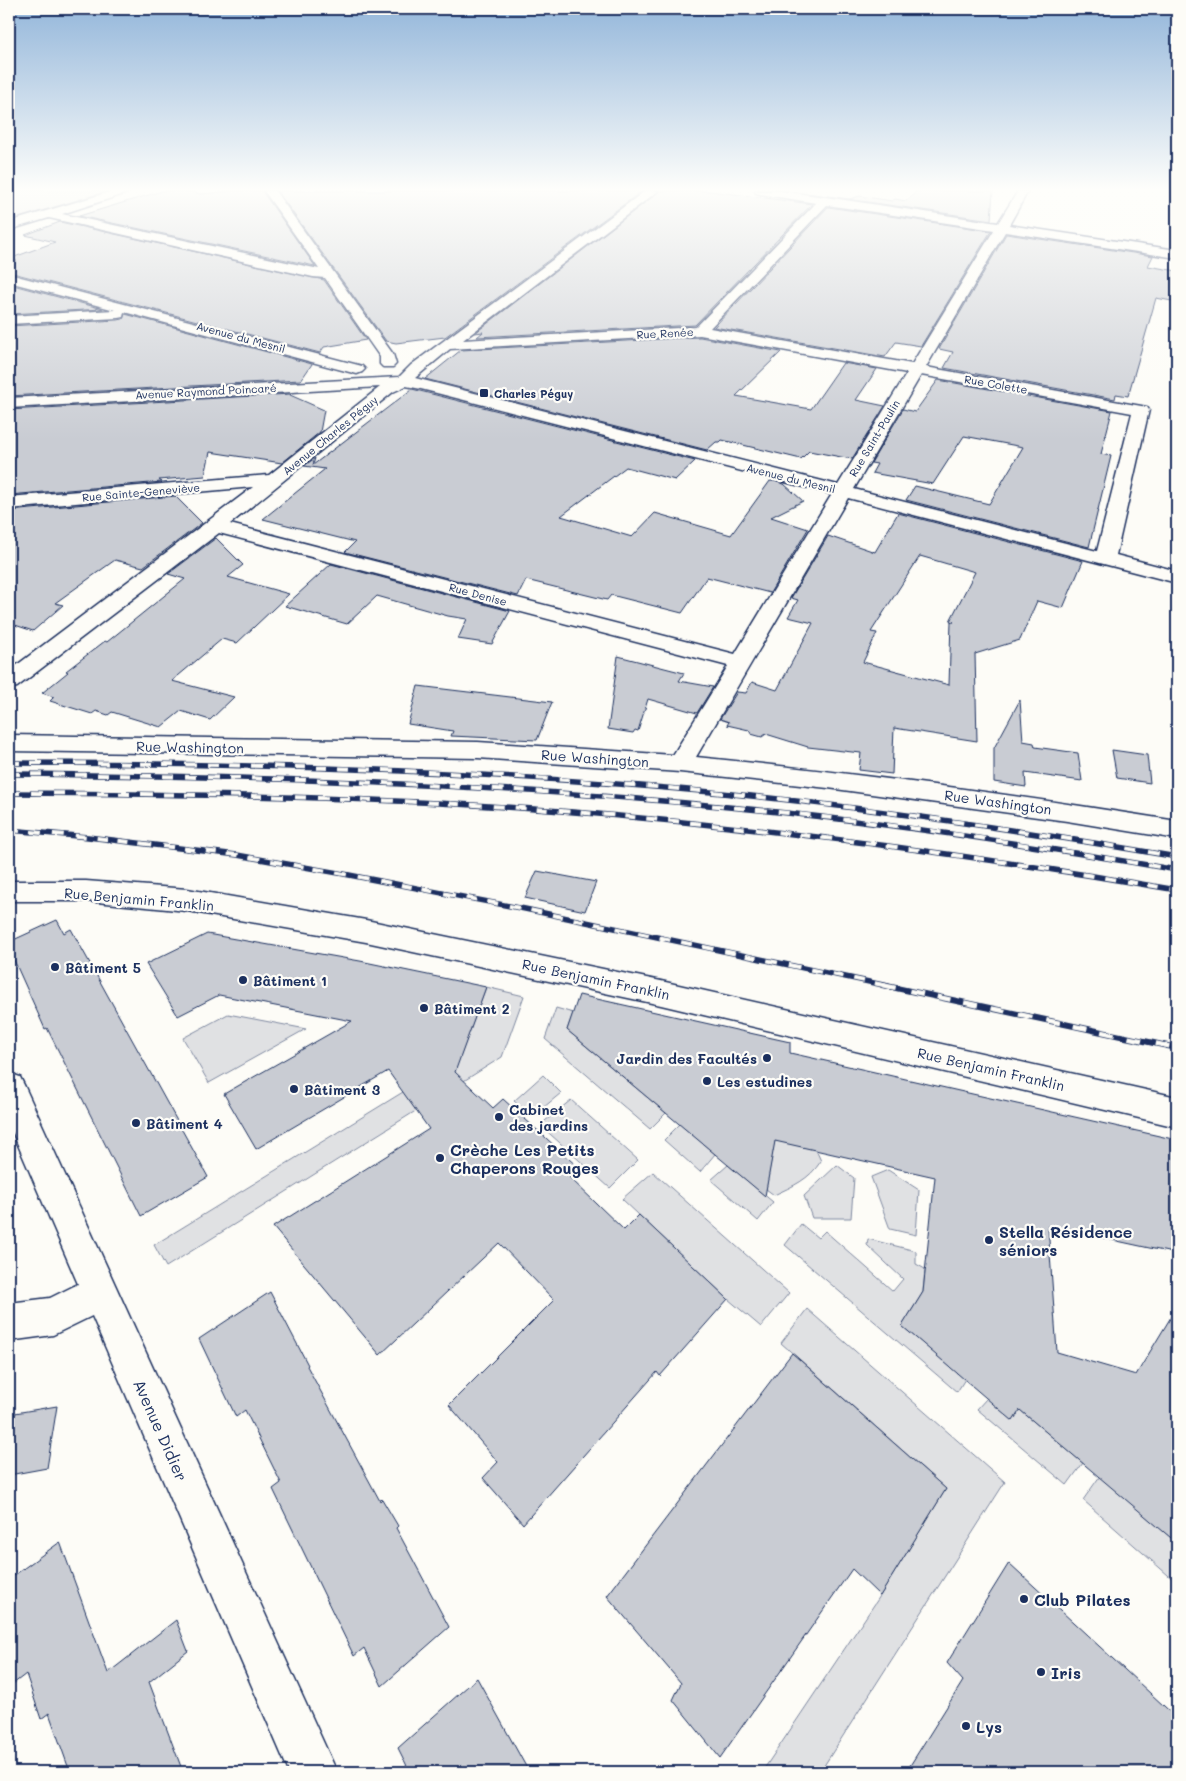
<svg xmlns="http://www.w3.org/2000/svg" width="1186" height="1781" viewBox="0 0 1186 1781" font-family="Mali,sans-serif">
<rect width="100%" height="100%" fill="#fdfcf7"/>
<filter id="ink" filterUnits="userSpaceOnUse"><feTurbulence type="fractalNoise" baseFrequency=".02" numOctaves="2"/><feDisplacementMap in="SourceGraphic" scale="10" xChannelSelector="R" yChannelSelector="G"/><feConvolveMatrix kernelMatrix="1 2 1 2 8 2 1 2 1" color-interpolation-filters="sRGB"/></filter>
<g filter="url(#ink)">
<!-- green -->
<g fill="#e0e1e3" stroke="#7e88a0">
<path d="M9,191H107L18,218L9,215Z"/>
<path d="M486,987L524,996L502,1057L166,1267L154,1245L460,1057Z"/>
<path d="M556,1008L573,1013L567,1030L666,1113L650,1129L545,1039Z"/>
<path d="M228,1014L306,1029L209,1083L183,1038Z"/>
<path d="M543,1075L561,1093L532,1117L514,1101Z"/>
<path d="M571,1100L638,1160L610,1188L540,1125Z"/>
<path d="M780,1110L816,1150L821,1161C809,1180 793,1186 774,1195L766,1189Z"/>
<path d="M680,1124L715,1154L700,1172L664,1140Z"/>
<path d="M728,1165L773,1202L758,1221L711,1180Z"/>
<path d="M837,1165L854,1178L851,1218H812L804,1196Z"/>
<path d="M888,1170L919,1190L916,1235L890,1229L871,1177Z"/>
<path d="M653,1172L789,1293L761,1327L728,1299L622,1199Z"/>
<path d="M801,1224L818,1238L825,1231L893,1291L903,1279L867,1245L868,1239L916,1251V1264L925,1269L923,1292L902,1326L965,1379L957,1392L785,1245Z"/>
<path d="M807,1309L1005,1482L820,1772H762L880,1596L946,1489L781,1343Z"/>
<path d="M987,1398L1013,1420L1020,1410L1083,1463L1067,1485L977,1409Z"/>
<path d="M1100,1476L1177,1543V1583L1083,1500Z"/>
</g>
<!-- building -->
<g fill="#c9ccd3" stroke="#1b2f5e" fill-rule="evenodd">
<path d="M162,191H186L201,194L233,191H262L315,266L79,216Z"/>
<path d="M277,191H642L445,337L396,343L386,341Z"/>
<path d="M660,191H710L812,204L695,325L477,337L483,332L475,333Z"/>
<path d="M917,191H993L991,220L806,193L849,199L860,196L892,201L895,199L906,201Z"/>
<path d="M828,207L991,231L921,346L896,342L885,357L714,327Z"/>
<path d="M60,222L324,280L366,340L324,347L320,353L9,272V264L17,261L9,259L55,242L25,235Z"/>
<path d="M1006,234L1153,256L1148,266L1177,271V302L1156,298L1128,396L1116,394L1115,399L944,368L953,352L939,349Z"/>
<path d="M9,284L103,309L9,314Z"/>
<path d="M125,314L312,364L301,380L9,396V326L118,320L123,319Z"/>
<path d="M700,337L781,352L736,396L811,409L843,363L877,369L856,400L885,406L852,459L809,451L801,459L722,440L720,442H716L707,450L425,379L461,350Z"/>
<path d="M938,380L1112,411L1101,454L1111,456L1089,547L906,500L915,486L989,504L1023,447L964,436L933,484L872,473L877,464L871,463L903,409L915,412Z"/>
<path d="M412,389L695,461L675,480L626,467L561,516L632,537L655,513L731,535L770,481H774L784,484L803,501L771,517L808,529L770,593L707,577L682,613L611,595L607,600L526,580L518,596L345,552L355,542L263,519L325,469L304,466L315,458L313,465Z"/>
<path d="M291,394L290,395L324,410L320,432L282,463L210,452L205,476L159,480L162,482L9,495V410Z"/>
<path d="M175,496L202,523L143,567L115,560L55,603L63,605L33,631L9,623V511Z"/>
<path d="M898,513L1083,561L1063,608L1037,601L1020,640L975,654L977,741L894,728L892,774L859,770L861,753L808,747L766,734L762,737L751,734L749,730L727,725L729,722L720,719L737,692L746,693L752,682L777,690L813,623L788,617L798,600L791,598L828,536L875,552ZM920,556L975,572L950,621L954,622H951L949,685L863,662L877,633L871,632Z"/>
<path d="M216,538L243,565L228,577L289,594L237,643L222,639L172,681L234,697L210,720L181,711L161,727L112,712L108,715L96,711L92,714L50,701L54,697L42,693L68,672L66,671L105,641L107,642L185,579L168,574Z"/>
<path d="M331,564L510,611L492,644L458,639L467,619L448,616L377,596L347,624L285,606Z"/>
<path d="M618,656L684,673L679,681L713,687L697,713L648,699L638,731L635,730L633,733L608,729Z"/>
<path d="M418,686L552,702L537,740L451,736L453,731L408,724Z"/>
<path d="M1020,700L1023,741L1034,743L1035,747L1078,753L1082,781L1025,773L1026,787L994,782V748Z"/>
<path d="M1112,750L1147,755L1150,783L1117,778Z"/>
<path d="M537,871L596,882L585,911L525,898Z"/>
<path d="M57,920L64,933L71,929L208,1177L141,1216L47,1028L45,1029L9,949V942Z"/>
<path d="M207,934L360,961L486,987L455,1072L493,1108L503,1099L579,1168L569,1177L624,1230L639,1215L728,1299L660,1376L657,1372L523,1524L483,1478L498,1462L449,1405L554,1300L499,1243L380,1355L273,1227L429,1129L388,1071L256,1149L224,1094L352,1021L219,995L178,1016L146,964Z"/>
<path d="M579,995L790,1042V1053L1177,1140V1254L1048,1226L1057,1352L1136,1375L1177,1307V1543L1020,1410L1013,1421L902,1326L923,1292L935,1177L775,1141L765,1196L567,1030Z"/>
<path d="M270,1292L308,1365L307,1366L380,1501L382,1499L398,1526L396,1528L449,1627L382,1686L364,1648L354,1656L273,1489L281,1483L245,1410L236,1417L199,1339Z"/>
<path d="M792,1353L946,1489L880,1596L852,1569L720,1758L673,1700L681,1683L607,1596Z"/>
<path d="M57,1406L47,1468L9,1475V1414Z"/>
<path d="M60,1542L108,1673L176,1620L188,1651L149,1682L183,1772H70L49,1713L41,1719L26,1674L9,1687V1579Z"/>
<path d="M1009,1563L1177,1718V1772H906L963,1681L947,1663Z"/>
<path d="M477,1678L529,1772H410L398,1748Z"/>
</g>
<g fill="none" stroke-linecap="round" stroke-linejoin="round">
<defs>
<g id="minor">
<path d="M113,191H129L127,193L62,214L319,269L264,191H275L393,354L396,364L393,367H383L380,364V357L325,278L313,277L49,218L9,230V222Z"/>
<path d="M645,191H658L463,340L696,327L816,203L760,194L756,193L755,191H780L825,197L998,223L1018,191H1028L1009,225L1177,250V258L1005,232L926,367L1147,407L1149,410L1116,555L1177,571V583L848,498L696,757C857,773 1017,795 1177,821V839L1067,821L828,788L680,772L478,758L9,751V735L478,742L673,755L728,666L219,533L17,687L9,689V671L253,487L9,509V497L269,475L380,387L9,408V398L399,377L411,365ZM827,205L994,230L912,364L710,328ZM700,335L907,373L838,485L415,378L450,349ZM921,375L1132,413L1097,551L854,489ZM406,386L421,389L832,494L735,654L230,524L393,392Z"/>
<path d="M9,274L362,366L365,369L362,372L357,374L124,312L123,317L118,318L9,324V316L115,310L9,282Z"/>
<path d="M9,881H86L187,889L366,920L661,981L1177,1097V1127L661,1005L366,942L187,911L86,901H9Z"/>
<path d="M9,1073L20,1077L25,1087L337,1772H289L92,1316L53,1335L9,1341V1303L50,1298L78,1284L9,1124Z"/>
</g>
</defs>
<!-- minor casing -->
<use href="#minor" stroke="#1b2f5e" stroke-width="3"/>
<!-- minor -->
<use href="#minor" fill="#fdfcf7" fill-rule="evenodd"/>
<defs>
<g id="rail-far1">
<path d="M9,763C247,763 485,770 722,793C874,808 1026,831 1177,857"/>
<path d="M9,774C253,776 496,784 739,808C886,822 1032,845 1177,870"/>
<path d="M9,793C206,794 402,797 598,814C793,831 985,857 1177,890"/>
<path d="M9,830L88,837L237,855L344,874L525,909L888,986"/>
</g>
<path id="rail" d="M882,985L1177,1048"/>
</defs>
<!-- rail-far1 casing -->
<use href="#rail-far1" stroke="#1b2f5e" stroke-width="5.5"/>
<!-- rail casing -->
<use href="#rail" stroke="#1b2f5e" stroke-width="6"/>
<!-- rail-far1 -->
<use href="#rail-far1" stroke="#fdfcf7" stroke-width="4" stroke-dasharray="11" stroke-linecap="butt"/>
<!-- rail -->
<use href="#rail" stroke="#fdfcf7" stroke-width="4.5" stroke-dasharray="14" stroke-linecap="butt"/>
</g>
</g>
<!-- sky -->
<linearGradient id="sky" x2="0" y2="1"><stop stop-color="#93b6da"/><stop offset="0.43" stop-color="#fefefb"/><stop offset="1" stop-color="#fefefb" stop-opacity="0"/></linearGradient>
<rect width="1186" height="440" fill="url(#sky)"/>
<!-- markers -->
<g fill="#1b2f5e" stroke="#fdfcf7" stroke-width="2">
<rect x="479" y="388" width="10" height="10" rx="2.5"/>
<circle cx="55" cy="967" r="5"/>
<circle cx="243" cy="980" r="5"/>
<circle cx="424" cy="1008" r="5"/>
<circle cx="767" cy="1058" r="5"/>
<circle cx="707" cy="1081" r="5"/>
<circle cx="294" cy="1089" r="5"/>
<circle cx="499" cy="1117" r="5"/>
<circle cx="136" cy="1123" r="5"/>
<circle cx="440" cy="1158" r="5"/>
<circle cx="989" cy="1240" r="5"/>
<circle cx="1024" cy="1599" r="5"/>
<circle cx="1041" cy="1672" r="5"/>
<circle cx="966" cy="1726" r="5"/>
</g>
<g text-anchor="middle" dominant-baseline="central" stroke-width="4.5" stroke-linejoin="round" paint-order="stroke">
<!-- far-street labels -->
<g font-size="11" fill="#1b2f5e" stroke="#fdfcf7">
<text transform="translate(665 333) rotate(-3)">Rue Renée</text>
<text transform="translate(241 337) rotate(15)">Avenue du Mesnil</text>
<text transform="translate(996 384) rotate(10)">Rue Colette</text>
<text transform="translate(206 391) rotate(-3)">Avenue Raymond Poincaré</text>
<text transform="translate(330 435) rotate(-39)">Avenue Charles Péguy</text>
<text transform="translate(874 438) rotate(-59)">Rue Saint-Paulin</text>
<text transform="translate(791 478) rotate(14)">Avenue du Mesnil</text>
<text transform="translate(141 492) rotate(-5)">Rue Sainte-Geneviève</text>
<text transform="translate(478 594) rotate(15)">Rue Denise</text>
</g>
<!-- far-poi labels -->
<g font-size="11" font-weight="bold" fill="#1b2f5e" stroke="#fdfcf7" text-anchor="start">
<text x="494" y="393">Charles Péguy</text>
</g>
<!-- street labels -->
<g font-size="14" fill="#1b2f5e" stroke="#fdfcf7">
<text transform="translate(190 747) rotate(1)">Rue Washington</text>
<text transform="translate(595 758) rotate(4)">Rue Washington</text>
<text transform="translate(998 802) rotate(8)">Rue Washington</text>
<text transform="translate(139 899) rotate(5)">Rue Benjamin Franklin</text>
<text transform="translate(596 979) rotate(12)">Rue Benjamin Franklin</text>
<text transform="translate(991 1069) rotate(13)">Rue Benjamin Franklin</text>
</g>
<!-- poi labels -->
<g font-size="14" font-weight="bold" fill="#1b2f5e" stroke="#fdfcf7" text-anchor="start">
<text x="65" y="967">Bâtiment 5</text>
<text x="253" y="980">Bâtiment 1</text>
<text x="434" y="1008">Bâtiment 2</text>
<text x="757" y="1058" text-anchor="end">Jardin des Facultés</text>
<text x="717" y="1081">Les estudines</text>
<text x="304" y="1089">Bâtiment 3</text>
<text x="509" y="1109">Cabinet<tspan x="509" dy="16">des jardins</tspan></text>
<text x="146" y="1123">Bâtiment 4</text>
</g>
<!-- near-poi labels -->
<g font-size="16" font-weight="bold" fill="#1b2f5e" stroke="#fdfcf7" text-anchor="start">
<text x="450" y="1149">Crèche Les Petits<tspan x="450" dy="18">Chaperons Rouges</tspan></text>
<text x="999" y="1231">Stella Résidence<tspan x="999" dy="18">séniors</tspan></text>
<text x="1034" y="1599">Club Pilates</text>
<text x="1051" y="1672">Iris</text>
<text x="976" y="1726">Lys</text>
</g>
<!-- near-street labels -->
<g font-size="16" fill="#1b2f5e" stroke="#fdfcf7">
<text transform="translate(161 1430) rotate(66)">Avenue Didier</text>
</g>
</g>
<!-- margin -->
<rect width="1186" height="1781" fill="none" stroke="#fdfcf7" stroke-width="30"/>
<rect x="15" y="15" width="1156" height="1751" fill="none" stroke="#1b2f5e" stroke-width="2" filter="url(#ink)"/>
</svg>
